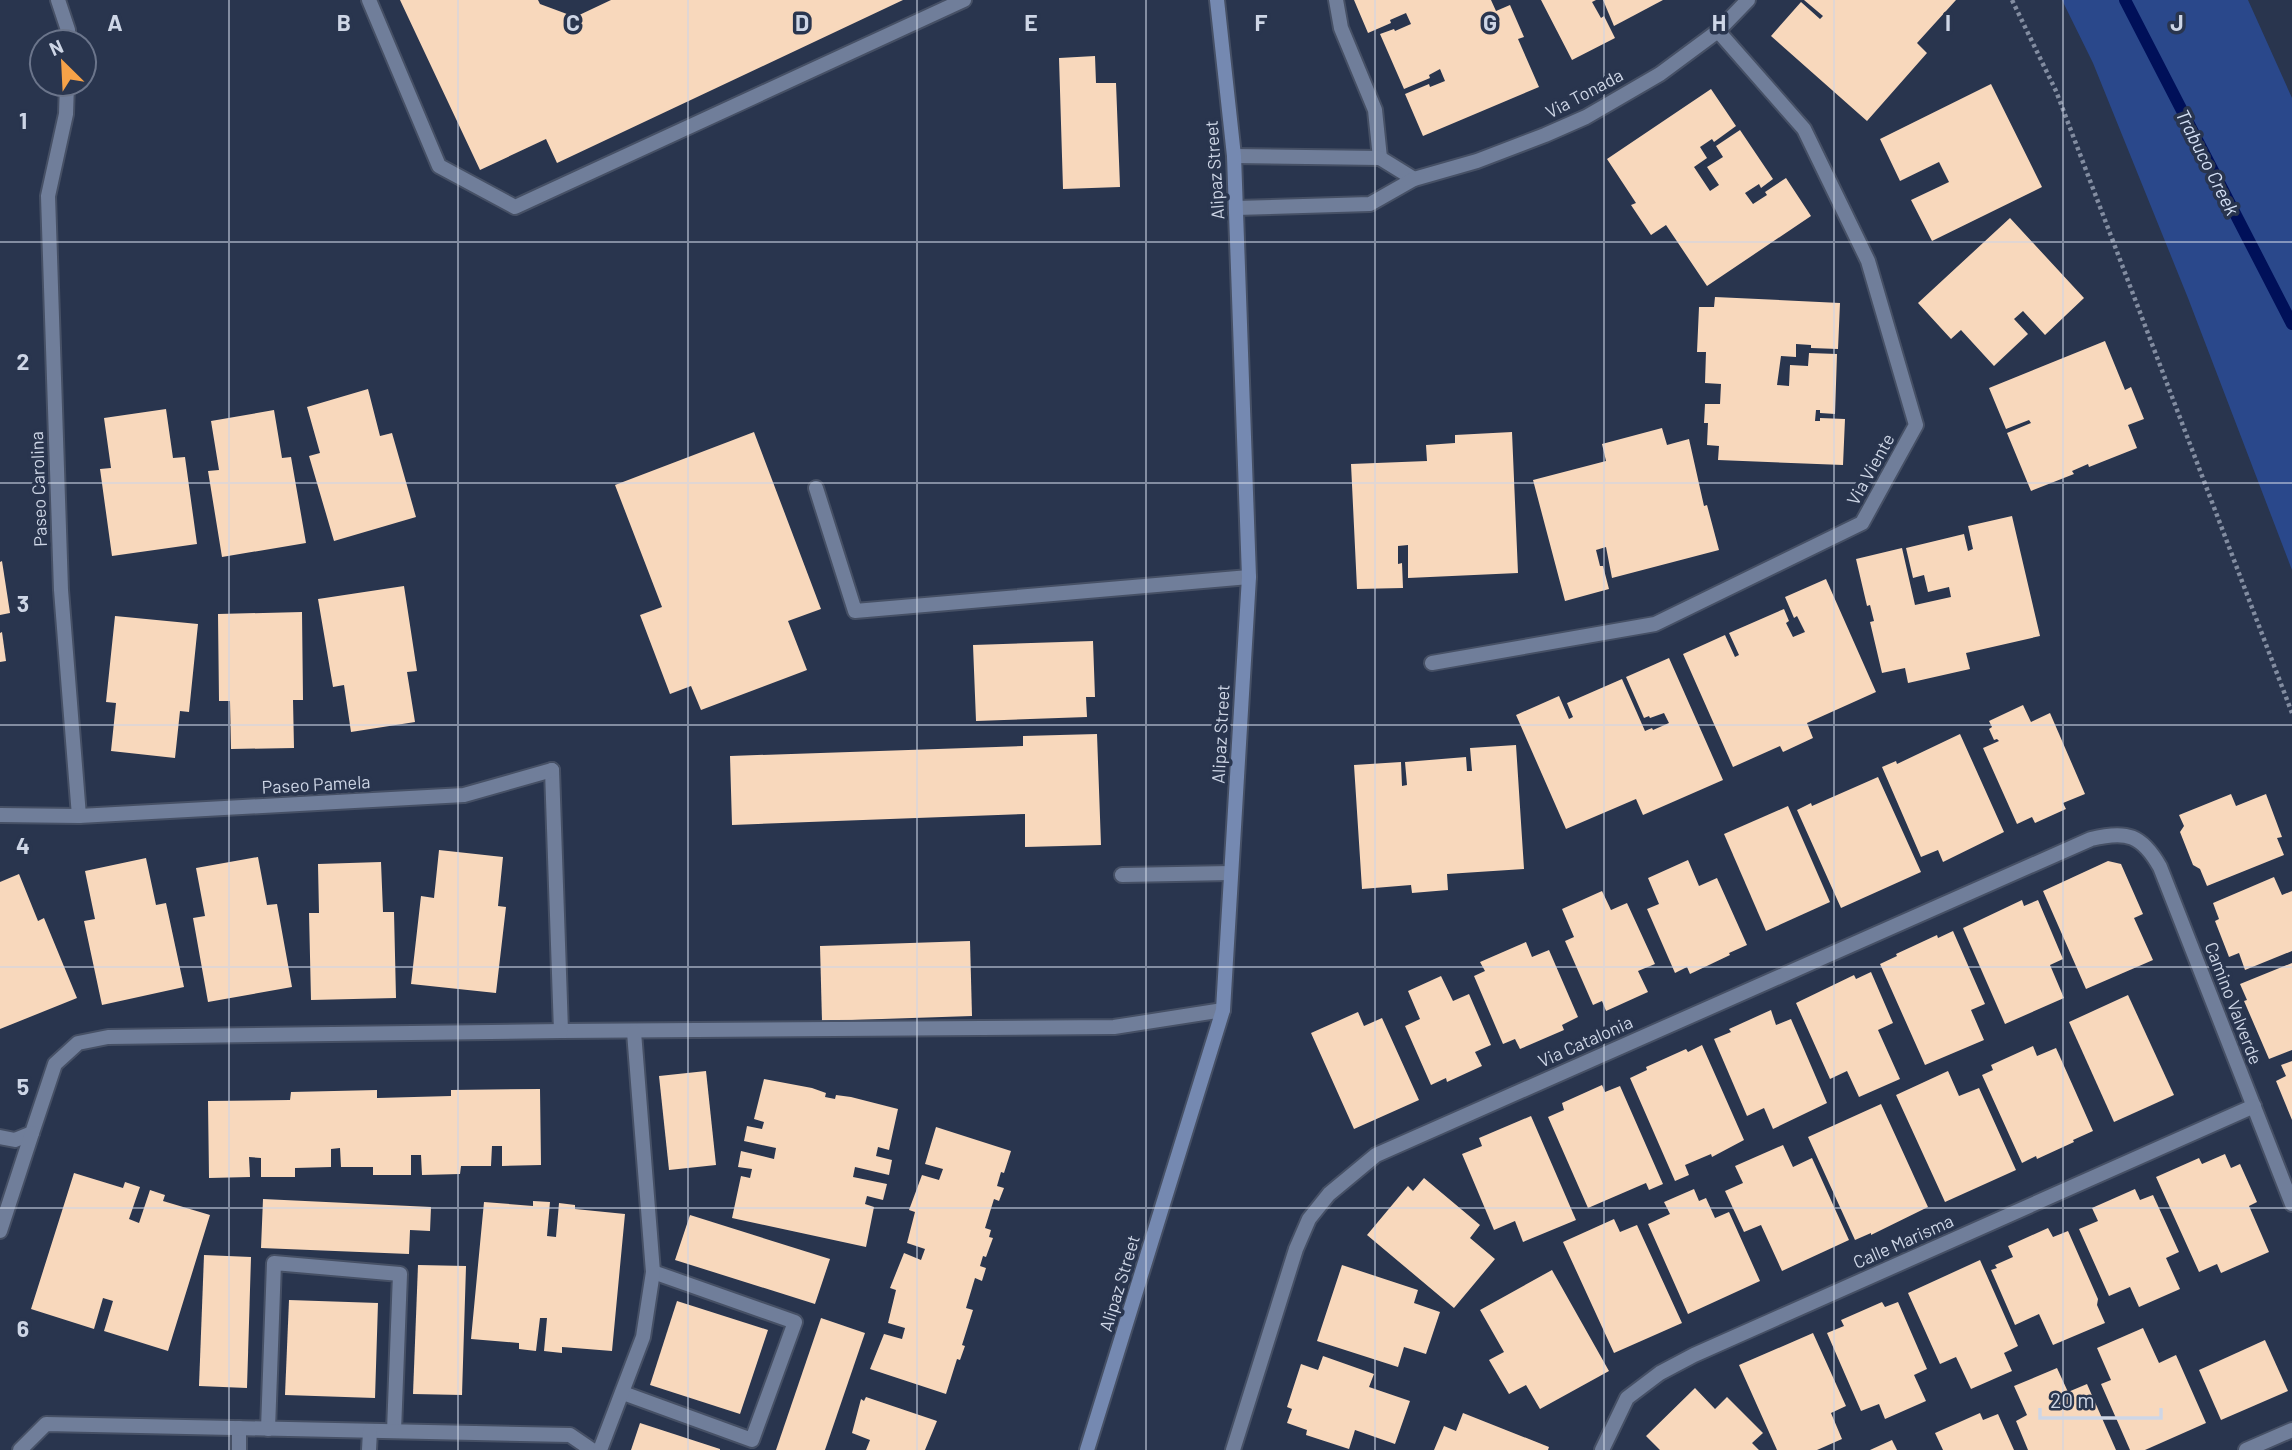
<svg xmlns="http://www.w3.org/2000/svg" width="2292" height="1450" viewBox="0 0 2292 1450" font-family="Barlow,sans-serif">
<rect width="100%" height="100%" fill="#29354e"/>
<!-- green -->
<path fill="#2a488b" d="M2062,0H2248L2292,98V570L2188,298L2093,63Z"/>
<g fill="none" stroke-linecap="round" stroke-linejoin="round">
<!-- stream -->
<path stroke="#001059" stroke-width="12" d="M2125,0L2292,324"/>
</g>
<!-- building -->
<g fill="#f8d8bc">
<path d="M400,0H538L540,4L575,17L611,0H903L557,163L546,139L480,170Z"/>
<path d="M1354,0H1491L1496,11L1510,5L1524,37L1518,39L1539,87L1423,136L1405,94L1429,84L1430,87L1445,81L1440,69L1429,75L1430,78L1404,89L1380,34L1394,29L1395,31L1411,24L1406,13L1390,20L1391,23L1368,33Z"/>
<path d="M1541,0H1596L1592,2L1601,18L1604,16L1615,38L1572,60Z"/>
<path d="M1603,0H1663L1614,26Z"/>
<path d="M1804,0H1956L1917,43L1927,53L1867,121L1771,36L1801,2L1820,19L1823,16Z"/>
<path d="M1095,56L1096,83H1116L1120,187L1063,189L1059,58Z"/>
<path d="M1991,84L2042,187L1932,241L1911,200L1949,182L1939,162L1900,181L1880,139Z"/>
<path d="M1711,89L1736,126L1714,142L1712,139L1700,147L1707,158L1694,167L1710,191L1719,185L1707,167L1723,157L1716,146L1740,130L1773,179L1761,188L1759,184L1745,193L1753,204L1767,195L1765,192L1786,178L1811,216L1707,286L1666,225L1651,235L1631,205L1636,203L1607,159Z"/>
<path d="M2010,218L2084,298L2045,335L2023,311L2014,319L2028,334L1994,366L1961,330L1951,339L1918,303Z"/>
<path d="M1715,297L1840,303L1838,349L1811,348V345L1796,344V357L1781,356L1777,385L1789,386L1790,365L1808,366L1809,353L1837,354L1835,414L1820,413V410H1816L1815,421H1820V418L1845,419L1843,465L1718,460L1719,446L1707,445L1708,423H1704L1705,404H1720L1721,384L1705,383L1706,352H1697L1699,307H1714Z"/>
<path d="M2105,341L2125,390L2131,387L2144,419L2128,425L2137,448L2089,467L2088,464L2072,471L2074,474L2031,491L2007,433L2031,423L2029,420L2006,429L1989,388Z"/>
<path d="M368,389L380,436L392,433L416,517L334,541L309,456L320,453L307,407Z"/>
<path d="M166,409L173,458L185,457L197,544L112,556L100,469L111,468L104,418Z"/>
<path d="M274,410L282,458L291,457L306,543L222,557L208,471L219,470L211,421Z"/>
<path d="M1662,428L1667,445L1689,439L1704,506L1707,505L1719,550L1612,578L1606,547L1596,550L1600,566H1603L1609,589L1565,601L1533,480L1606,461L1602,444Z"/>
<path d="M754,432L821,609L788,621L807,670L701,710L691,686L670,694L640,615L662,607L615,485Z"/>
<path d="M1512,432L1518,573L1408,578V545L1398,546V564L1402,563L1403,588L1357,589L1351,464L1427,461L1426,445L1455,443V435Z"/>
<path d="M2012,516L2040,636L1966,653L1970,669L1908,683L1905,668L1882,673L1870,622L1874,621L1870,605L1867,606L1856,559L1902,548L1915,605L1951,597L1949,587L1928,592L1924,575L1913,578L1906,548L1964,534L1968,551L1973,549L1968,526Z"/>
<path d="M2,561L10,613L0,615V562Z"/>
<path d="M1826,579L1876,692L1807,723L1813,738L1783,752L1780,746L1733,767L1683,654L1725,635L1735,657L1739,655L1729,633L1784,609L1789,621L1786,623L1793,637L1805,632L1797,616L1794,618L1785,597Z"/>
<path d="M404,586L417,671L407,672L415,722L351,732L344,685L333,687L318,599Z"/>
<path d="M302,612L303,700H293L294,748L231,749L230,701H219L218,614Z"/>
<path d="M115,616L198,624L189,712L180,711L175,758L111,751L116,703L106,702Z"/>
<path d="M2,632L6,661L0,662V633Z"/>
<path d="M1093,641L1095,697H1086L1087,717L976,721L973,645Z"/>
<path d="M1669,658L1723,780L1643,815L1636,799L1566,829L1516,715L1559,696L1569,719L1573,717L1567,703L1622,679L1645,731L1652,728L1653,730L1669,723L1664,713L1650,718L1649,716L1644,718L1626,677Z"/>
<path d="M2023,705L2031,722L2050,713L2085,794L2063,803L2066,809L2035,823L2032,817L2017,824L1983,748L1999,741L1997,739L1994,740L1989,729L1992,727L1989,721Z"/>
<path d="M1097,734L1101,845L1025,847V814L732,825L730,756L1023,746V736Z"/>
<path d="M1960,734L2004,832L1943,862L1938,850L1921,857L1882,767L1896,761L1897,764Z"/>
<path d="M1516,745L1524,869L1447,874L1448,890L1412,893L1411,885L1362,889L1354,765L1401,762L1402,786L1407,785L1405,762L1466,757L1467,771H1472L1470,748Z"/>
<path d="M1878,777L1921,872L1841,908L1797,810L1811,803L1812,806Z"/>
<path d="M2231,794L2236,806L2266,794L2282,837L2277,838L2284,855L2207,886L2200,869L2193,865L2180,832L2184,826L2179,815Z"/>
<path d="M1788,806L1830,902L1766,931L1724,834Z"/>
<path d="M439,850L503,857L498,906L506,907L496,993L411,984L421,896L434,898Z"/>
<path d="M258,857L267,905L277,904L292,987L208,1002L193,918L205,916L196,868Z"/>
<path d="M146,858L156,905L166,903L184,987L102,1005L84,921L95,919L85,871Z"/>
<path d="M1688,860L1699,886L1717,878L1747,945L1729,953L1730,955L1690,974L1687,967L1675,973L1647,909L1659,904L1648,878Z"/>
<path d="M2108,861L2121,864L2143,914L2134,918L2153,960L2086,989L2043,891Z"/>
<path d="M381,862L383,912H394L396,998L311,1000L309,913H319L318,864Z"/>
<path d="M19,874L38,921L44,918L77,998L0,1029V882Z"/>
<path d="M2274,877L2282,895L2292,891V951L2245,970L2239,953L2229,957L2215,921L2219,919L2213,903Z"/>
<path d="M1602,891L1611,910L1627,903L1655,964L1638,971L1648,992L1606,1011L1602,1001L1593,1005L1565,941L1574,937L1562,909Z"/>
<path d="M2022,900L2024,906L2038,900L2063,959L2050,965L2064,998L2005,1024L1963,928Z"/>
<path d="M1953,931L1985,1004L1971,1010L1984,1040L1925,1065L1880,964L1897,956L1896,954L1937,935L1938,938Z"/>
<path d="M970,941L972,1016L822,1021L820,946Z"/>
<path d="M1526,942L1532,957L1549,950L1578,1017L1562,1025L1564,1030L1520,1049L1515,1039L1503,1044L1474,976L1485,971L1480,962Z"/>
<path d="M2292,963V1050L2269,1059L2244,1001L2247,1000L2240,984Z"/>
<path d="M1871,972L1893,1023L1878,1030L1900,1079L1859,1097L1847,1071L1830,1079L1796,1003L1854,975L1856,979Z"/>
<path d="M1441,976L1453,1001L1469,994L1491,1045L1475,1052L1482,1066L1447,1082L1446,1078L1431,1085L1405,1026L1420,1019L1408,991Z"/>
<path d="M2128,995L2174,1095L2114,1122L2069,1022Z"/>
<path d="M1771,1010L1776,1025L1791,1019L1827,1103L1773,1129L1764,1108L1747,1116L1714,1039L1731,1032L1729,1029Z"/>
<path d="M1358,1012L1364,1026L1382,1018L1419,1100L1354,1129L1311,1033Z"/>
<path d="M1702,1045L1744,1140L1712,1157L1711,1154L1685,1165L1689,1175L1675,1181L1630,1078L1647,1070L1646,1067L1686,1049L1688,1052Z"/>
<path d="M2033,1046L2037,1056L2056,1048L2093,1131L2073,1140L2074,1142L2037,1159L2036,1156L2022,1163L1982,1075L1993,1070L1991,1065Z"/>
<path d="M2292,1061V1120L2276,1081L2286,1076L2281,1065Z"/>
<path d="M706,1071L716,1165L669,1170L659,1076Z"/>
<path d="M1948,1071L1959,1096L1979,1088L2016,1170L1945,1202L1896,1095Z"/>
<path d="M764,1079L812,1088L826,1093L825,1097L835,1099L836,1095L851,1097L898,1109L889,1150L878,1147L876,1156L892,1160L889,1175L855,1167L853,1177L887,1184L883,1200L867,1196L865,1204L874,1207L866,1247L732,1218L741,1176L750,1178L752,1169L738,1167L741,1151L774,1159L776,1148L744,1141L747,1126L762,1129L764,1122L754,1119Z"/>
<path d="M1602,1085L1605,1092L1620,1086L1663,1184L1649,1190L1646,1183L1588,1208L1548,1117L1564,1110L1562,1103Z"/>
<path d="M540,1089L541,1165L502,1166V1146H492L491,1166H461L460,1174L422,1175L421,1155H411V1175H373V1167H341L340,1148L331,1149V1167L295,1168V1177H261V1158L249,1157L250,1177L209,1178L208,1101L290,1100L291,1092L377,1090V1098L451,1096V1090Z"/>
<path d="M1881,1104L1928,1207L1871,1235V1233L1855,1240L1808,1137Z"/>
<path d="M1531,1116L1576,1220L1523,1242L1515,1221L1494,1230L1462,1154L1482,1146L1479,1138Z"/>
<path d="M936,1127L1011,1151L1004,1173L1001,1172L997,1186L1004,1188L999,1201L994,1199L985,1228L991,1230L989,1237L993,1238L986,1257L983,1256L980,1266L986,1268L982,1281L975,1278L966,1308L973,1310L962,1345L965,1346L960,1360L957,1359L946,1394L870,1369L884,1334L902,1339L905,1328L888,1323L896,1290L890,1288L904,1253L921,1260L925,1249L907,1243L915,1212L909,1210L922,1175L939,1180L943,1169L925,1164Z"/>
<path d="M1783,1145L1793,1167L1812,1158L1849,1240L1782,1271L1761,1225L1744,1232L1725,1191L1743,1183L1735,1166Z"/>
<path d="M2225,1154L2231,1168L2240,1164L2257,1202L2249,1206L2269,1252L2221,1273L2217,1264L2199,1272L2156,1177L2199,1158L2202,1164Z"/>
<path d="M74,1173L123,1188L125,1182L140,1187L129,1219L139,1223L150,1190L165,1195L163,1201L210,1215L168,1351L104,1331L113,1301L103,1298L94,1329L31,1309Z"/>
<path d="M1424,1178L1480,1225L1470,1238L1495,1259L1454,1308L1367,1235L1408,1186L1413,1191Z"/>
<path d="M1694,1189L1699,1201L1706,1198L1715,1218L1729,1212L1760,1281L1688,1314L1648,1224L1670,1214L1664,1202Z"/>
<path d="M2135,1189L2140,1200L2153,1195L2179,1252L2166,1258L2180,1289L2139,1307L2130,1287L2109,1296L2079,1229L2098,1221L2092,1208Z"/>
<path d="M263,1199L431,1207L430,1231L410,1230L409,1254L261,1248Z"/>
<path d="M533,1201L550,1202L547,1236L556,1237L559,1203L575,1205V1209L625,1214L612,1351L562,1347V1353L544,1351L547,1318H540L536,1351L519,1349V1343L471,1339L484,1202L533,1206Z"/>
<path d="M690,1215L830,1259L815,1304L675,1260Z"/>
<path d="M1614,1219L1620,1232L1637,1225L1682,1323L1614,1353L1563,1242Z"/>
<path d="M2048,1228L2053,1237L2068,1231L2098,1299L2097,1305L2105,1323L2053,1345L2039,1314L2015,1325L1991,1270L1997,1268L1995,1265L2013,1257L2008,1246Z"/>
<path d="M204,1255L251,1257L247,1388L199,1386Z"/>
<path d="M1980,1260L2018,1346L2004,1353L2012,1371L1971,1389L1956,1357L1940,1364L1908,1293Z"/>
<path d="M418,1265L466,1266L462,1395L413,1394Z"/>
<path d="M1342,1265L1418,1290L1414,1303L1440,1312L1426,1354L1404,1347L1398,1367L1317,1341Z"/>
<path d="M1552,1270L1609,1371L1540,1409L1526,1385L1509,1394L1489,1360L1504,1352L1480,1310Z"/>
<path d="M289,1300L378,1303L375,1398L285,1395Z"/>
<path d="M677,1301L768,1330L740,1414L650,1385Z"/>
<path d="M1882,1302L1885,1307L1898,1302L1927,1369L1914,1375L1926,1401L1885,1419L1879,1404L1861,1411L1827,1333L1844,1326L1841,1320Z"/>
<path d="M821,1318L865,1333L825,1450H776Z"/>
<path d="M2143,1328L2159,1363L2176,1355L2206,1423L2145,1450H2130L2101,1384L2111,1380L2097,1348Z"/>
<path d="M1813,1333L1846,1406L1831,1413L1842,1439L1817,1450H1777L1739,1365Z"/>
<path d="M2265,1340L2288,1391L2221,1420L2199,1370Z"/>
<path d="M1323,1356L1374,1374L1369,1387L1410,1401L1395,1444L1355,1430L1349,1449L1306,1435L1307,1430L1287,1423L1292,1409L1287,1407L1301,1364L1318,1370Z"/>
<path d="M2057,1368L2068,1392L2087,1384L2116,1450H2028L2016,1421L2027,1415L2014,1386Z"/>
<path d="M1695,1388L1715,1409L1727,1397L1763,1433L1752,1443L1759,1450H1660L1646,1436Z"/>
<path d="M866,1397L937,1421L925,1450H866L870,1440L852,1433L861,1399L864,1401Z"/>
<path d="M1463,1413L1549,1447L1548,1450H1434L1444,1426L1456,1431Z"/>
<path d="M1980,1413L1983,1420L1998,1414L2014,1450H1943L1935,1433Z"/>
<path d="M640,1423L720,1449V1450H631Z"/>
<path d="M1892,1440L1897,1450H1870Z"/>
</g>
<g fill="none" stroke-linecap="round" stroke-linejoin="round">
<defs>
<g id="lane">
<path d="M369,0L439,166L515,207L964,0"/>
<path d="M1336,0L1341,28L1375,110L1380,158"/>
<path d="M816,488L855,611L1249,577"/>
<path d="M552,770L561,1031L1114,1027L1223,1010"/>
<path d="M1122,875L1231,873"/>
<path d="M0,1137L15,1140L32,1133L55,1064L78,1043L108,1037L561,1031"/>
<path d="M0,1231L32,1133"/>
<path d="M623,1393L752,1440L795,1322L653,1272"/>
<path d="M239,1428V1450"/>
<path d="M268,1429L274,1263L400,1274L394,1431"/>
<path d="M20,1450L46,1424L570,1435L592,1450"/>
<path d="M369,1450L370,1431"/>
<path d="M600,1450L643,1337L653,1272L634,1032"/>
</g>
<g id="street">
<path d="M58,0L68,30V42"/>
<path d="M67,84L66,114L48,196L61,590L79,816"/>
<path d="M1234,156L1380,158L1414,179"/>
<path d="M1236,208L1370,204L1414,179L1477,161L1545,135L1586,117L1660,74L1718,31L1748,0"/>
<path d="M1432,663L1655,624L1862,523L1916,425L1868,261L1804,129L1718,31"/>
<path d="M0,815L79,816L464,795L552,770"/>
<path d="M1233,1450L1296,1249L1309,1219L1329,1194L1376,1155L2091,839C2127,830 2142,835 2160,867L2292,1204"/>
<path d="M1602,1450L1627,1398L1660,1373L1694,1355L2254,1106"/>
<path d="M2246,1450L2292,1430"/>
</g>
<path id="secondary" d="M1087,1450L1223,1010L1249,577L1234,156L1217,0"/>
</defs>
<!-- lane casing -->
<use href="#lane" stroke="#465065" stroke-width="18"/>
<!-- street casing -->
<use href="#street" stroke="#465065" stroke-width="18"/>
<!-- secondary casing -->
<use href="#secondary" stroke="#465065" stroke-width="18"/>
<!-- path -->
<path stroke="#838da1" stroke-width="4.5" stroke-dasharray="3.5 3.5" stroke-linecap="butt" d="M2012,0L2056,91L2292,713"/>
<!-- lane -->
<use href="#lane" stroke="#707e9a" stroke-width="14"/>
<!-- street -->
<use href="#street" stroke="#707e9a" stroke-width="14"/>
<!-- secondary -->
<use href="#secondary" stroke="#7589b1" stroke-width="14"/>
</g>
<!-- grid -->
<path fill="none" stroke="#ced6e6" stroke-width="2" stroke-opacity="0.55" d="M229,0V1450M458,0V1450M688,0V1450M917,0V1450M1146,0V1450M1375,0V1450M1604,0V1450M1834,0V1450M2063,0V1450M0,242H2292M0,483H2292M0,725H2292M0,967H2292M0,1208H2292"/>
<g text-anchor="middle" dominant-baseline="central" stroke-width="7" stroke-linejoin="round" paint-order="stroke">
<!-- street labels -->
<g font-size="18" fill="#ced6e6" stroke="#29354e">
<text transform="translate(1584 93) rotate(-28)">Via Tonada</text>
<text transform="translate(1214 170) rotate(-94)">Alipaz Street</text>
<text transform="translate(1870 469) rotate(-61)">Via Viente</text>
<text transform="translate(38 489) rotate(-92)">Paseo Carolina</text>
<text transform="translate(1220 734) rotate(-87)">Alipaz Street</text>
<text transform="translate(316 784) rotate(-3)">Paseo Pamela</text>
<text transform="translate(2234 1003) rotate(69)">Camino Valverde</text>
<text transform="translate(1585 1041) rotate(-24)">Via Catalonia</text>
<text transform="translate(1903 1241) rotate(-24)">Calle Marisma</text>
<text transform="translate(1119 1283) rotate(-73)">Alipaz Street</text>
</g>
<!-- water labels -->
<g font-size="19" font-style="italic" fill="#d5e1f6" stroke="#29354e">
<text transform="translate(2208 162) rotate(63)">Trabuco Creek</text>
</g>
</g>
<g font-size="23" text-anchor="middle" font-weight="bold" fill="#ced6e6" stroke="#29354e" stroke-width="7" stroke-linejoin="round" paint-order="stroke">
<text x="115" y="31">A</text>
<text x="344" y="31">B</text>
<text x="573" y="31">C</text>
<text x="802" y="31">D</text>
<text x="1031" y="31">E</text>
<text x="1261" y="31">F</text>
<text x="1490" y="31">G</text>
<text x="1719" y="31">H</text>
<text x="1948" y="31">I</text>
<text x="2177" y="31">J</text>
<text x="23" y="129">1</text>
<text x="23" y="370">2</text>
<text x="23" y="612">3</text>
<text x="23" y="854">4</text>
<text x="23" y="1095">5</text>
<text x="23" y="1337">6</text>
</g>
<!-- north arrow -->
<g transform="translate(63 63) rotate(336)"><circle r="33" fill="#29354e" stroke="#6b758b" stroke-width="2"/>
<path d="M0-5L12 26L0 18L-12 26Z" fill="#f6a248"/>
<text y="-10" font-size="19" font-weight="bold" text-anchor="middle" fill="#ced6e6">N</text>
</g>
<!-- scale -->
<path d="M2040 1408v10h121v-10" fill="none" stroke="#ced6e6" stroke-width="3.5"/>
<text x="2050" y="1408" font-size="21" fill="#ced6e6" stroke="#29354e" stroke-width="5" paint-order="stroke">20 m</text>
</svg>
